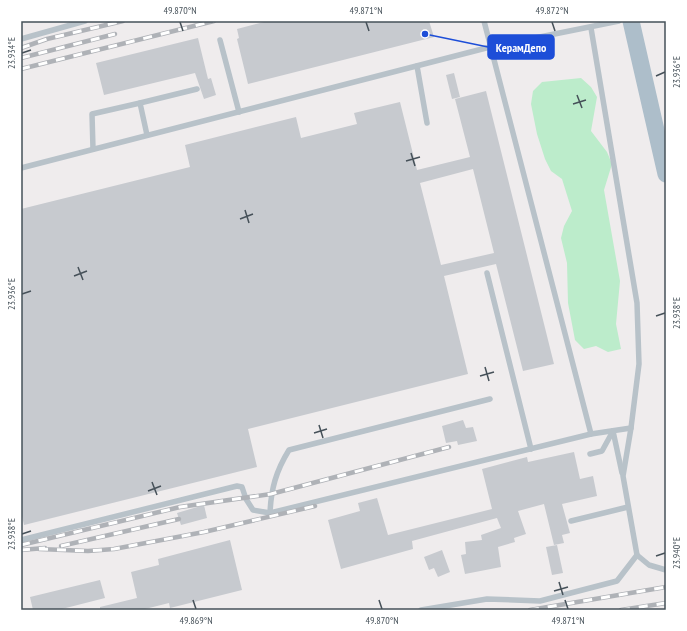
<svg xmlns="http://www.w3.org/2000/svg" width="687" height="631" viewBox="0 0 687 631" font-family="'PT Sans Narrow',sans-serif">
<rect width="100%" height="100%" fill="#efeced"/>
<!-- green -->
<path fill="#bceccb" d="M581,78L591,87L597,97L591,131L607,152L612,164L604,190L620,281L616,324L621,349L608,352L596,346L584,349L575,340L568,303L567,263L561,238L564,226L572,211L562,179L551,171L545,159L537,134L531,104L533,91L542,82Z"/>
<!-- building -->
<g fill="#c7cacf" fill-rule="evenodd">
<path d="M268,21H429L434,37L248,84L237,39L239,38L237,29Z"/>
<path d="M198,38L208,79L211,78L216,95L204,99L195,73L104,95L96,63Z"/>
<path d="M454,73L460,97L452,99L446,75Z"/>
<path d="M486,91L554,364L523,371L496,264L444,276L468,374L248,429L257,467L24,525L21,512V209L190,167L185,145L296,117L301,138L357,124L354,113L400,102L417,170L470,157L455,99ZM473,169L494,253L441,265L420,183Z"/>
<path d="M463,420L466,428L473,427L477,441L458,445L457,441L446,443L442,426Z"/>
<path d="M574,452L580,479L593,476L597,496L562,504L570,533L562,535L564,543L554,545L544,504L518,511L526,534L514,538L515,542L498,547L501,567L465,574L461,555L466,554L465,542L482,540L481,535L501,528L497,518L412,541L413,549L341,569L328,520L360,511L358,503L377,498L388,535L492,509L482,469L527,457L528,462Z"/>
<path d="M204,505L207,518L181,525L177,513Z"/>
<path d="M230,540L242,590L170,608L169,603L141,610H100V607L137,598L131,572L159,565L158,559Z"/>
<path d="M557,545L563,573L552,575L546,547Z"/>
<path d="M442,550L450,572L438,577L434,568L429,570L424,557Z"/>
<path d="M100,580L105,598L58,610H33L30,597Z"/>
</g>
<g fill="none" stroke-linecap="round" stroke-linejoin="round">
<!-- service -->
<g stroke="#b8c2c9" stroke-width="5.5">
<path d="M484,21L591,434"/>
<path d="M591,28L637,303L639,364L631,428L623,476L637,555L649,565L666,570"/>
<path d="M21,39L85,21"/>
<path d="M220,40L239,112"/>
<path d="M417,66L427,123"/>
<path d="M147,135L140,103L197,89"/>
<path d="M93,149L92,114L140,103"/>
<path d="M21,168L490,47L619,21"/>
<path d="M487,273L531,449"/>
<path d="M613,431L622,473"/>
<path d="M590,454L602,451L613,431"/>
<path d="M270,513C271,489 276,471 289,450L490,399"/>
<path d="M571,521L628,507"/>
<path d="M21,540L237,486L242,487L246,499L253,510L270,513L591,434L631,428"/>
<path d="M421,610L487,599L540,601L617,581L637,555"/>
</g>
<!-- primary -->
<path stroke="#adbeca" stroke-width="17" d="M631,21L666,174"/>
<defs>
<g id="rail">
<path d="M21,48L47,39L123,21"/>
<path d="M21,58L115,34"/>
<path d="M21,69L214,21"/>
<path d="M21,545L180,507L271,494L449,447"/>
<path d="M61,546L179,519"/>
<path d="M39,549L88,551L114,549L204,532L315,506"/>
<path d="M21,550L45,548"/>
<path d="M530,610L666,587"/>
<path d="M621,610L666,603"/>
</g>
</defs>
<!-- rail casing -->
<use href="#rail" stroke="#afb2b7" stroke-width="4.5"/>
<!-- rail -->
<use href="#rail" stroke="#fff" stroke-width="3" stroke-dasharray="9" stroke-linecap="butt"/>
</g>
<!-- ticks -->
<path fill="none" stroke="#465159" stroke-width="1.5" d="M180,22L183,31M366,22L369,31M552,22L555,31M22,53L31,50M656,76L665,72M577,95L582,108M573,104L586,100M411,153L415,166M406,161L420,157M245,210L249,223M240,219L253,214M78,267L83,280M74,276L87,271M22,294L31,291M656,316L665,313M485,367L489,381M480,376L494,372M319,425L323,438M314,433L327,429M152,482L157,495M148,491L161,486M22,534L31,531M656,556L665,553M559,582L563,595M554,591L568,587M193,600L196,609M379,600L382,609M565,600L568,609"/>
<!-- callouts -->
<path fill="none" stroke="#1d4ed8" stroke-width="1.5" d="M425 34L488 47"/>
<circle fill="#1d4ed8" stroke="#fff" stroke-width="1.5" cx="425" cy="34" r="4"/>
<rect fill="#1d4ed8" stroke="#1d4ed8" stroke-width="1.5" x="488" y="35" width="66" height="24" rx="4"/>
<g font-size="12" text-anchor="middle" font-weight="bold" fill="#fff">
<text x="521" y="52">КерамДепо</text>
</g>
<!-- border -->
<rect width="687" height="631" fill="none" stroke="#ffffff" stroke-width="44"/>
<rect x="22" y="22" width="643" height="587" fill="none" stroke="#465159" stroke-width="1.5"/>
<g font-size="10" text-anchor="middle" fill="#465159">
<text x="180" y="14">49.870°N</text>
<text x="366" y="14">49.871°N</text>
<text x="552" y="14">49.872°N</text>
<text transform="translate(11 53) rotate(-90)" y="4">23.934°E</text>
<text transform="translate(676 72) rotate(-90)" y="4">23.936°E</text>
<text transform="translate(11 294) rotate(-90)" y="4">23.936°E</text>
<text transform="translate(676 313) rotate(-90)" y="4">23.938°E</text>
<text transform="translate(11 534) rotate(-90)" y="4">23.938°E</text>
<text transform="translate(676 553) rotate(-90)" y="4">23.940°E</text>
<text x="196" y="624">49.869°N</text>
<text x="382" y="624">49.870°N</text>
<text x="568" y="624">49.871°N</text>
</g>
</svg>
